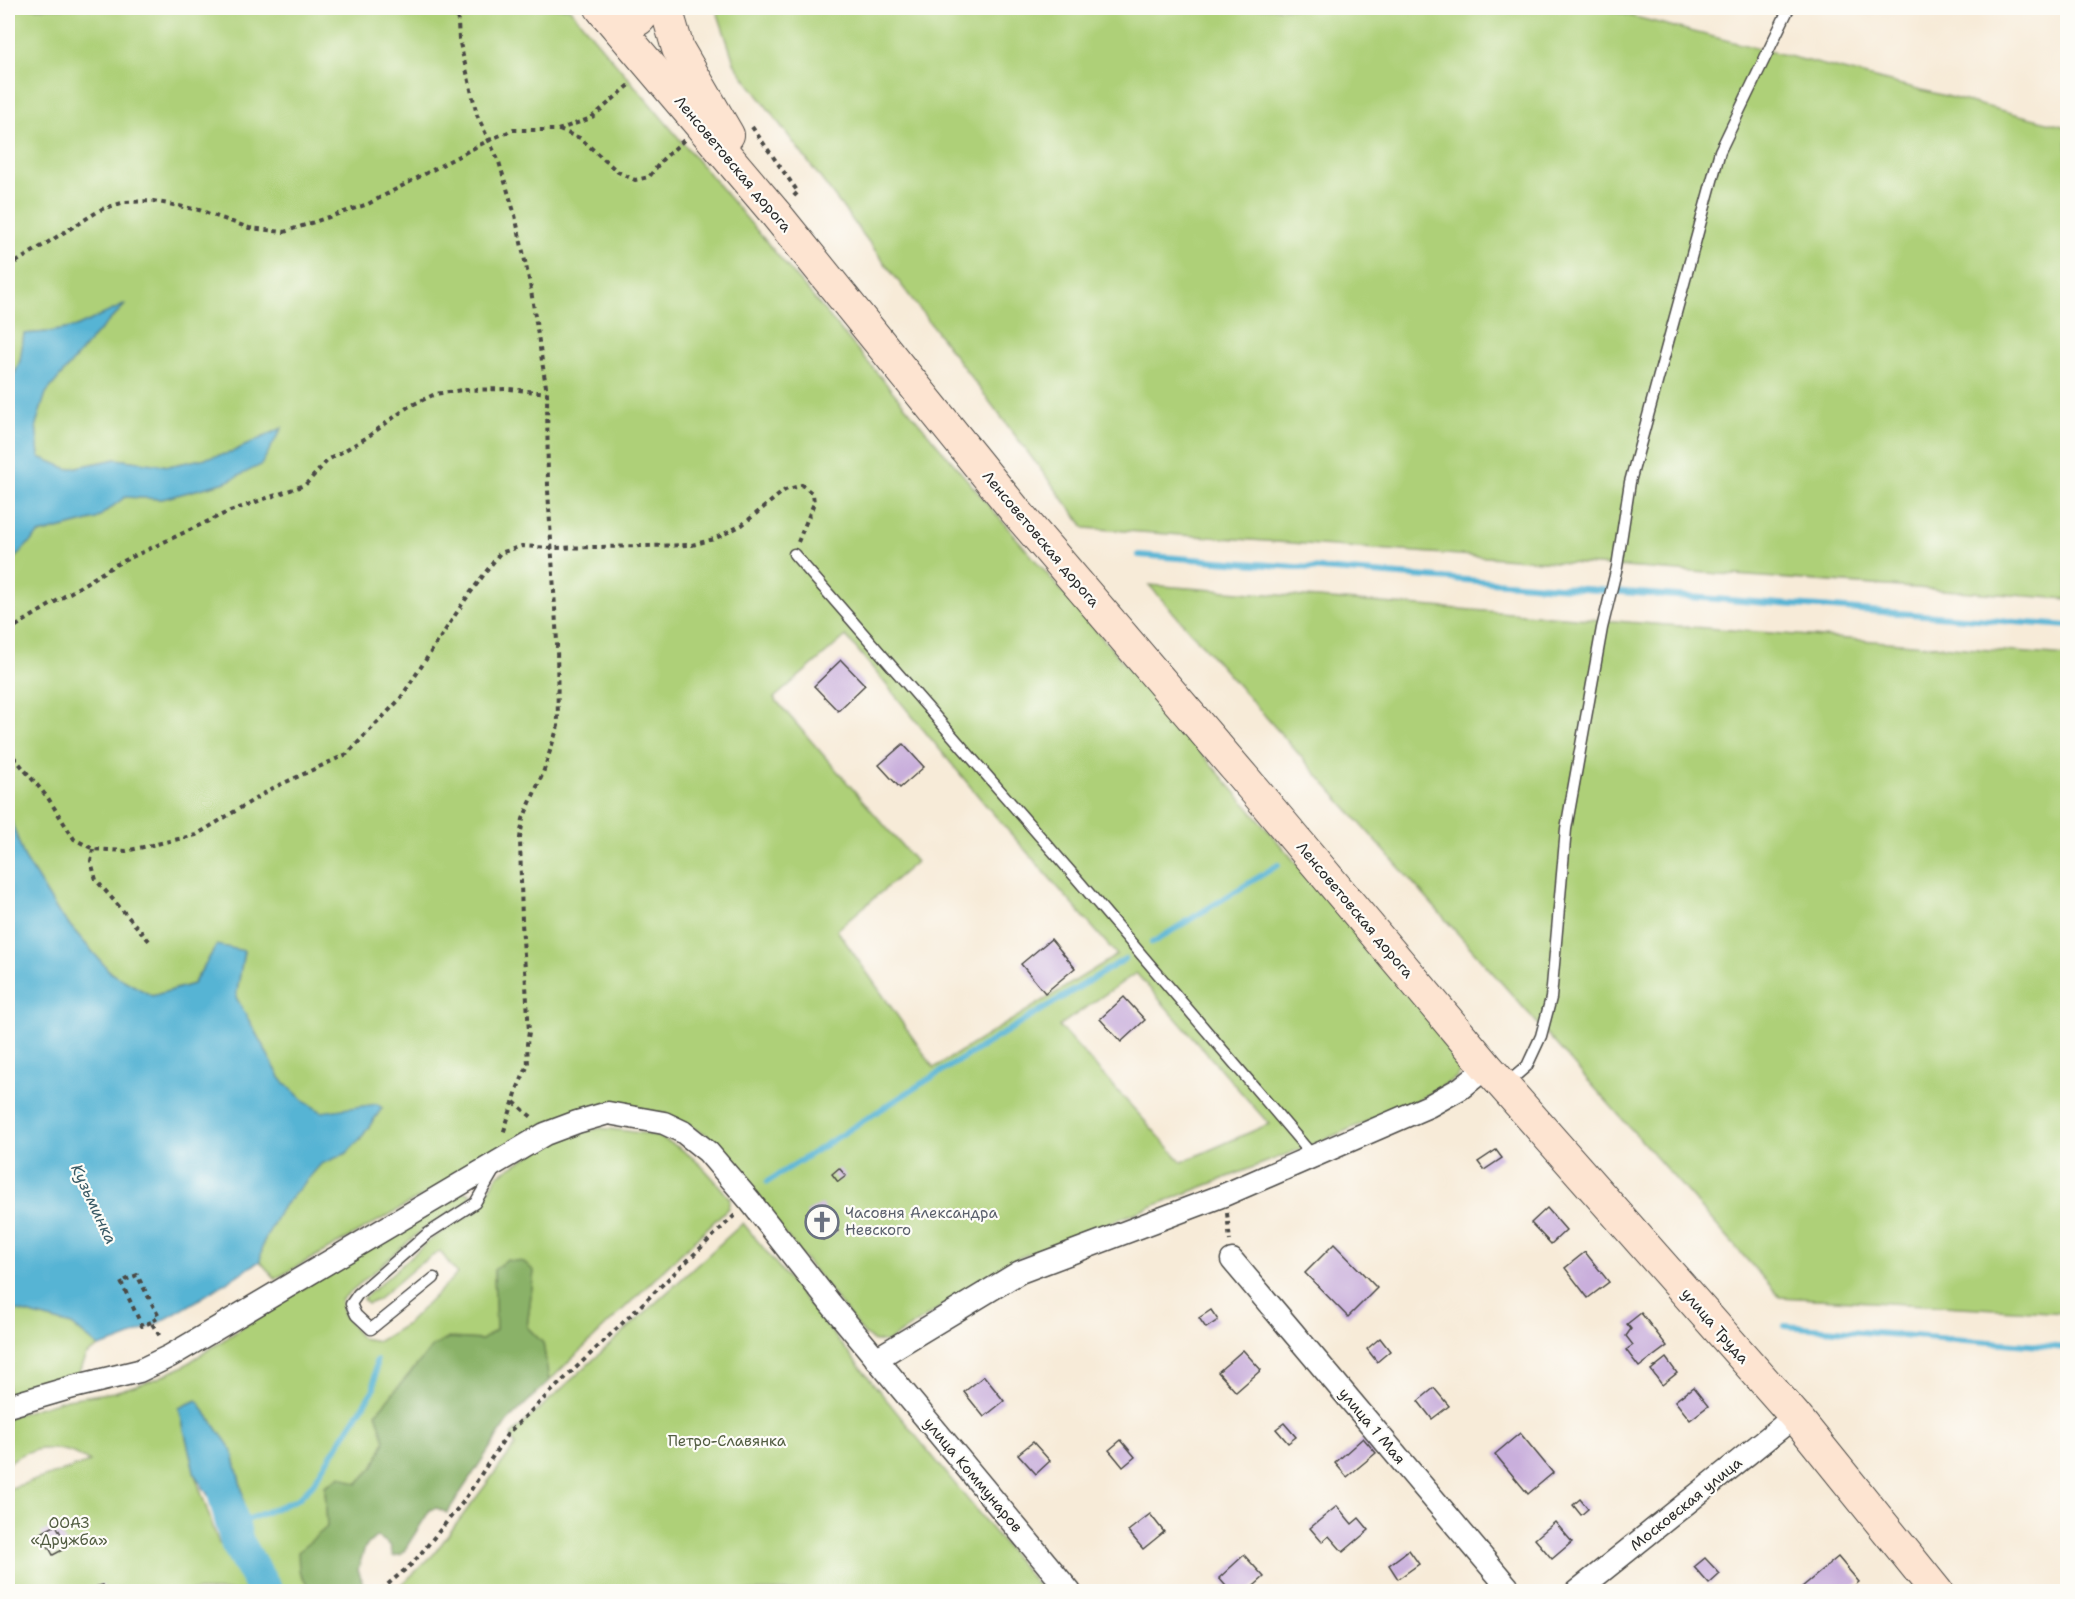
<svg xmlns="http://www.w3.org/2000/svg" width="2075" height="1599" viewBox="0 0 2075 1599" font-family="'Shantell Sans',sans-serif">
<rect width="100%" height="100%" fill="#fdfcf7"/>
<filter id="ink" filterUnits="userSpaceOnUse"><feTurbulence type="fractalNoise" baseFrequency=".0167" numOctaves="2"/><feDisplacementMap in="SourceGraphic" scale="12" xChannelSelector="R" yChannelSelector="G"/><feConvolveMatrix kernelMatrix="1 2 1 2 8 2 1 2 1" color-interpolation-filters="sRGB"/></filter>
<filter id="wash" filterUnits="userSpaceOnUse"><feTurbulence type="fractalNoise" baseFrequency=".008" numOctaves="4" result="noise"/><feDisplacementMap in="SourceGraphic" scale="24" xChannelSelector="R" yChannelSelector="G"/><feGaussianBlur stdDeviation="1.35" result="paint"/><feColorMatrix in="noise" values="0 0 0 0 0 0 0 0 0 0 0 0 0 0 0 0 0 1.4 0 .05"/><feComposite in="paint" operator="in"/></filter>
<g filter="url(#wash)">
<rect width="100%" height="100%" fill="#f7ebd8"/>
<!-- green -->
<g fill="#aed078" stroke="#6c7e52" stroke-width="1.5" fill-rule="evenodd">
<path d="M8,8H569L1024,547L1457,1050L1462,1066L1456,1078L1416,1101L1321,1141L1016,1259L887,1342L874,1341L864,1334L706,1134L666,1114L611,1103L577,1109L545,1124L492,1157L275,1279L260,1261L263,1243L281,1209L321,1164L347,1153L361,1138L382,1108L322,1113L305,1102L281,1079L236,997L244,951L217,945L193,984L152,996L111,973L58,912L24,857L8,812V565L38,534L96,519L125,497L162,499L226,482L281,429L230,453L169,466L116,459L68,469L39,457L36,424L46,393L94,336L124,306L76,327L49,332L24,334L20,361L8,389ZM846,636L984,803L1117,955L934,1068L837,930L916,862L774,698ZM1136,973L1269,1124L1182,1162L1059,1026Z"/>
<path d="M716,8H1600L2067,127V599L1085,528L735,65Z"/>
<path d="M1149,585L2067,656V1313L1780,1297Z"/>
<path d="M601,1128C622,1131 645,1131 665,1140C692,1152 712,1176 730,1199L728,1208L549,1381L543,1343L527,1327L534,1271L494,1270L496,1330L482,1340L449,1338L385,1441L374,1466L357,1484L325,1486L327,1527L299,1570L311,1591H277L261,1564L245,1521L242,1490L232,1450L197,1400L179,1408L195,1475L219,1544L237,1542L266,1591H8V1489L90,1462C83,1458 75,1453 67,1451C46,1446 23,1449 8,1464V1417L67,1399L114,1392L156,1379L182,1367L308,1285L462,1191L471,1194L467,1202L423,1229L341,1300L343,1314L361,1338L379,1341L407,1324L457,1274L440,1251L418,1265L377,1300L368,1304L363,1299L431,1239L478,1210L498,1175L537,1151L573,1134Z"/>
<path d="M743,1223L1042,1591H395L433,1555L515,1446L511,1435Z"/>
<path d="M8,1308L72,1325L99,1347L86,1355L76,1379L8,1395Z"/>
</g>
<!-- forest -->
<path fill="#8ab268" stroke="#5a6e4a" stroke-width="1.5" d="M506,1260L524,1262L534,1271L527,1327L543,1343L549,1381L507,1422L447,1513L437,1508L430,1510L402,1554L393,1556L390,1545L377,1536L365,1547L358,1569L363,1584L357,1591L335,1588L331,1591H311L299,1570L298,1552L327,1527L325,1486L341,1476L357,1484L374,1466L385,1441L376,1413L433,1346L449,1338L482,1340L496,1330L494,1270Z"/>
<!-- water -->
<g fill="#56b4d4" stroke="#407080" stroke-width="1.5">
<path d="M126,304L94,336L46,393L36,424L39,457L68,469L116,459L169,466L230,453L282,428L261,465L226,482L162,499L125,497L96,519L38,534L8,565V390L20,361L24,334L49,332L76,327Z"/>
<path d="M8,812L24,857L58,912L111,973L152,996L193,984L217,945L244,951L236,997L281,1079L305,1102L322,1112L377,1104L382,1108L361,1138L347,1153L321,1164L281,1209L263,1243L260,1261C209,1292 157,1331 99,1347L72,1325L8,1308Z"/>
<path d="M197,1400L232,1450L242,1490L244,1504L238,1522L237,1542L227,1532L217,1509L195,1475L179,1408Z"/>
</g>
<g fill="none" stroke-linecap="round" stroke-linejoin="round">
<!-- stream -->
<g stroke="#56b4d4" stroke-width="6">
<path d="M1139,555L2068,626"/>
<path d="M1152,943L1278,865"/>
<path d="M767,1182L921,1084L1125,959"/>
<path d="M1785,1326L2068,1348"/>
<path d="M234,1529L242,1522L298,1499L312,1485L374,1389L376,1361"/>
</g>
<!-- river -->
<path stroke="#56b4d4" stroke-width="34" d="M225,1496L237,1542L266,1592"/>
</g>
<g id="blocks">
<!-- building -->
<g fill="#c9afdc">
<path d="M841,660L865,685L838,711L814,686Z"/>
<path d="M903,744L924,767L900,788L879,765Z"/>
<path d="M1051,939L1075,968L1045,993L1021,964Z"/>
<path d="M1124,997L1145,1020L1121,1042L1100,1019Z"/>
<path d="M1496,1150L1502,1158L1484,1170L1478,1162Z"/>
<path d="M839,1168L846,1176L838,1182L832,1174Z"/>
<path d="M821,1204L838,1231L823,1240L806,1213Z"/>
<path d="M1547,1208L1566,1230L1551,1244L1531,1223Z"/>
<path d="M1334,1244L1377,1288L1348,1317L1305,1273Z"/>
<path d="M1585,1252L1609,1282L1588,1298L1565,1268Z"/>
<path d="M1211,1310L1218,1320L1206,1328L1199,1318Z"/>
<path d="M1641,1313L1667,1346L1639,1367L1626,1350L1633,1345L1626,1336L1631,1329L1627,1324Z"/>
<path d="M1380,1338L1390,1351L1377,1362L1367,1349Z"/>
<path d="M1243,1350L1261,1370L1236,1392L1218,1372Z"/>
<path d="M1666,1358L1677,1373L1662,1385L1651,1370Z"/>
<path d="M984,1376L1004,1401L984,1417L964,1392Z"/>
<path d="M1693,1387L1708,1406L1690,1420L1675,1401Z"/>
<path d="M1434,1388L1449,1406L1432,1419L1418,1401Z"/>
<path d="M1284,1423L1296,1437L1288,1443L1276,1429Z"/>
<path d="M1520,1433L1553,1473L1528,1494L1495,1454Z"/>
<path d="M1363,1438L1376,1453L1347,1477L1335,1463Z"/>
<path d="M1121,1440L1135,1457L1123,1467L1109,1450Z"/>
<path d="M1033,1442L1050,1461L1036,1474L1018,1454Z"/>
<path d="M1580,1499L1588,1509L1581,1515L1573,1505Z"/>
<path d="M1337,1506L1352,1524L1359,1518L1369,1530L1343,1552L1329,1536L1322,1542L1310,1528Z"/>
<path d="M1150,1514L1164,1532L1143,1549L1128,1531Z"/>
<path d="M1555,1522L1572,1542L1552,1559L1535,1539Z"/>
<path d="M56,1525L68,1547L53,1555L41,1533Z"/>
<path d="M1409,1550L1419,1564L1398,1579L1389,1565Z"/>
<path d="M1244,1555L1264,1577L1247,1592H1231L1219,1578Z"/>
<path d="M1838,1557L1859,1582L1847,1592H1796Z"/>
<path d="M1705,1558L1720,1574L1709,1584L1694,1567Z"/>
<path d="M103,1585L104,1592H87L86,1589Z"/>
</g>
</g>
</g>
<g filter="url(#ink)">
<use href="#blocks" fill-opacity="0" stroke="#4a4845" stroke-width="1.5"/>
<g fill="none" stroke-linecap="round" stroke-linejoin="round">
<defs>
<g id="lane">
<path d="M794,554L1077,879L1313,1156"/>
<path d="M1512,1079L1527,1066L1541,1036L1551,998L1566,829L1602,628L1617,567L1630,482L1720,151L1789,8"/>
<path d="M434,1278L371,1329L356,1315L351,1304L358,1294L427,1234L475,1203L495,1169"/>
<path d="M8,1588L11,1592"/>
</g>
<g id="street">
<path d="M1232,1260L1512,1592"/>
<path d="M876,1359L1020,1272L1224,1195L1429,1106L1461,1088L1487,1067"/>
<path d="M8,1406L73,1387L139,1371L170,1356L545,1134L577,1122L608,1113L664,1123L683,1132L708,1152L750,1201L830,1303L1070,1592"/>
<path d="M1576,1592L1795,1416"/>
</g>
<g id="secondary">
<path d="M601,8L775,213L1014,509L1255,791L1487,1067L1795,1416L1937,1592"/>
<path d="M666,8L678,49L728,135"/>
<path d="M605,13L618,18L639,19L649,8"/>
</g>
</defs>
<!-- lane casing -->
<use href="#lane" stroke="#4a4845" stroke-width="13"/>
<!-- street casing -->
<use href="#street" stroke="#4a4845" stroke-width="25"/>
<!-- secondary casing -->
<use href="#secondary" stroke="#4a4845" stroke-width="34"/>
<!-- path -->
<g stroke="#4a4845" stroke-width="4" stroke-dasharray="4.5 4.5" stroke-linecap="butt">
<path d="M457,8L459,39L477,115L499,162L515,215L530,284L547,393L548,490L557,642L558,726L543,773L523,819L520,838L522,923L529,1032L527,1044L528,1065L518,1087L503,1134"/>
<path d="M752,127L798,192L792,198"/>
<path d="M559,130L580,138L618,172L635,180L649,177L662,160L684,140"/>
<path d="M8,267L102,209L125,202L153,201L199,210L249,228L284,232L368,204L489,140L513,130H558L591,118L632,83"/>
<path d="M8,631L115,565L230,511L305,485L328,460L366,438L408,407L435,394L462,390L509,389L547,393"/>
<path d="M8,750L48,798L74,839L93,849L126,851L196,835L273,788L347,754L400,699L465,600L500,553L522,546L551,548L692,545L714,539L742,525L785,490L802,485L813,494L814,503L798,542"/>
<path d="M93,849L91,861L96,880L151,943"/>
<path d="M514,1102L534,1119"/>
<path d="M1227,1213L1230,1241"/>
<path d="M151,1322L142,1326L121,1282L137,1275L159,1317L151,1322L161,1338"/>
<path d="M381,1590L413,1563L463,1502L508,1433L736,1214"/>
</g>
<!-- lane -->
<use href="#lane" stroke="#fff" stroke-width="10"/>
<!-- street -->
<use href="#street" stroke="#fff" stroke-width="22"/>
<!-- secondary -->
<use href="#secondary" stroke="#fde4d1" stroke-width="32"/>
</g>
</g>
<!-- icons -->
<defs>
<symbol id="church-ring" viewBox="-11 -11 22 22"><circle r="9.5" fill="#fdfcf7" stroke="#6b7280" stroke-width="1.5"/><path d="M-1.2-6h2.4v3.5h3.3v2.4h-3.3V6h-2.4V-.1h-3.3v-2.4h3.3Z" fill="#6b7280"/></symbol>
</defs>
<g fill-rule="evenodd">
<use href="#church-ring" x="803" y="1203" width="38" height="38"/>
</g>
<g text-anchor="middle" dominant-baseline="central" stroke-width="4.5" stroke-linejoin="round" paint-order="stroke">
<!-- street labels -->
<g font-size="15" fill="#2b2b2b" stroke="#fdfcf7">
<text transform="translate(733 164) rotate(50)">Ленсоветовская дорога</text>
<text transform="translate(1041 539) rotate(50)">Ленсоветовская дорога</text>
<text transform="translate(1355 910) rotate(50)">Ленсоветовская дорога</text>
<text transform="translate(1715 1326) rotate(49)">улица Труда</text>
<text transform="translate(1372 1426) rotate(50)">улица 1 Мая</text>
<text transform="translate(973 1475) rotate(50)">улица Коммунаров</text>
<text transform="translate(1686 1504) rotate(-39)">Московская улица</text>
</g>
<!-- worship labels -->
<g font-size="15" fill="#5b616d" stroke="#fdfcf7" text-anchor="start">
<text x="845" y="1213">Часовня Александра<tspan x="845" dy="17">Невского</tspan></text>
</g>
<!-- park labels -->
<g font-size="15" fill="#525d42" stroke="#fdfcf7">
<text x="727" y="1441">Петро-Славянка</text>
<text x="69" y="1523">ООАЗ<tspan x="69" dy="17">«Дружба»</tspan></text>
</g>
<!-- water labels -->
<g font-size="16" font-style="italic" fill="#3a5b66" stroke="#fdfcf7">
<text transform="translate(94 1204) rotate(65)">Кузьминка</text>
</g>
</g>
<!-- margin -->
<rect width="2075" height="1599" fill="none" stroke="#fdfcf7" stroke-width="30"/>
</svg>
